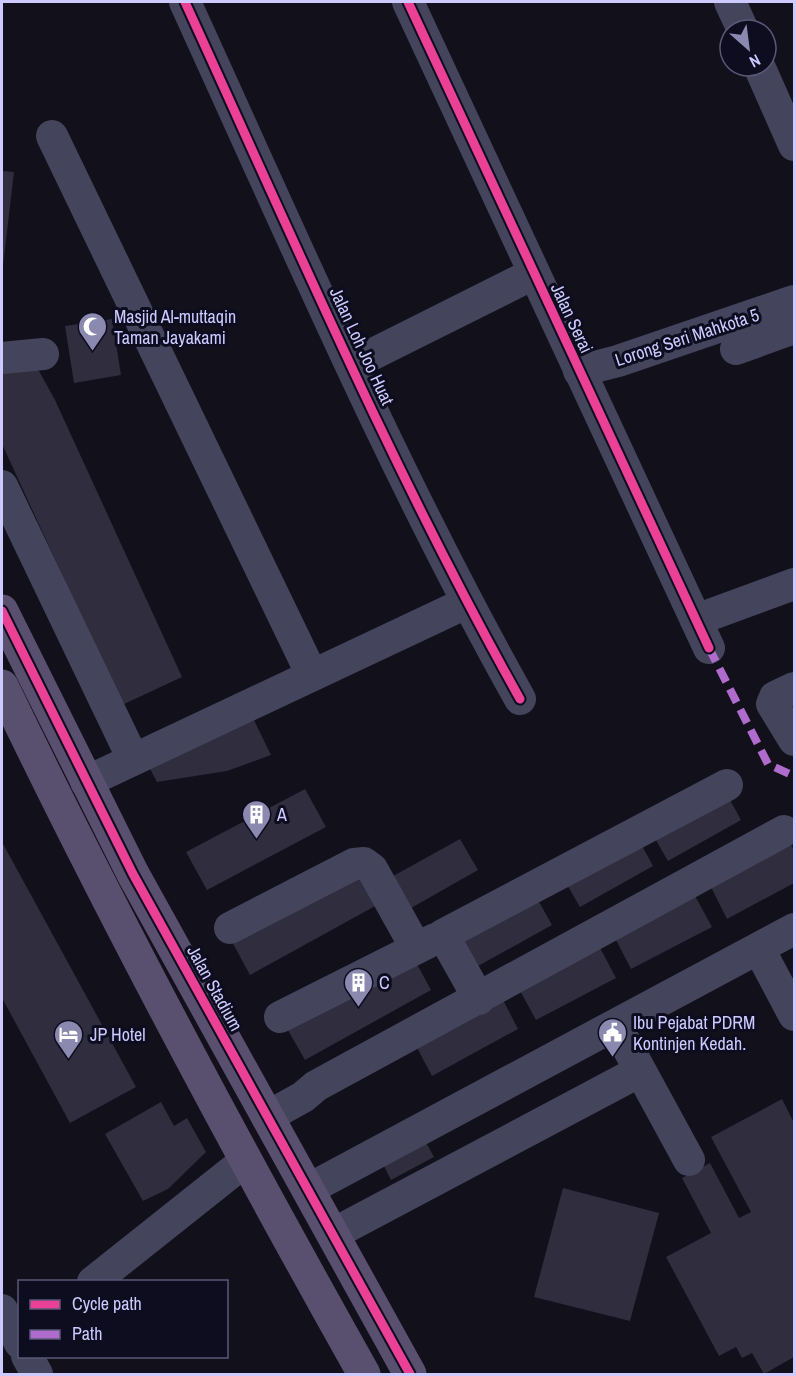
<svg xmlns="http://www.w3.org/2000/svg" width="796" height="1376" viewBox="0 0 796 1376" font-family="'Archivo Narrow',sans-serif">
<rect width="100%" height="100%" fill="#12101b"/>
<!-- building -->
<g fill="#2f2d3e">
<path d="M2,171L14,172L3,266H2Z"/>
<path d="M112,319L121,375L74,383L65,326Z"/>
<path d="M34,362L55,400L182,677L122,705L2,444V366Z"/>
<path d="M250,712L271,755L227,771L157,782L147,763Z"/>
<path d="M305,789L326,827L207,890L186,852Z"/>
<path d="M724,789L741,820L668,861L650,830Z"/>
<path d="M636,835L653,866L580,907L562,876Z"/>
<path d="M460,839L478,870L404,912L386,880Z"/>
<path d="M2,842L136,1087L70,1123L2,998Z"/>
<path d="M790,843L794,851V883L727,919L710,885Z"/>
<path d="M358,870L377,905L250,975L231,940Z"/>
<path d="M534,893L552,925L478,966L460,934Z"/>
<path d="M694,894L712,927L631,969L614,936Z"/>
<path d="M598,944L616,978L536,1020L518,987Z"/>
<path d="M412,955L431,990L305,1060L285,1025Z"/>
<path d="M501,996L518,1029L432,1076L414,1042Z"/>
<path d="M782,1099L794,1123V1357L764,1374L752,1353L742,1358L736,1347L719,1356L666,1257L711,1233L682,1178L710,1163L739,1218L751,1212L711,1137Z"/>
<path d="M161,1102L174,1126L187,1118L206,1152L168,1189L143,1201L105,1134Z"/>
<path d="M422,1135L434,1157L391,1180L380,1158Z"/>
<path d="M563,1188L659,1213L630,1321L534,1297Z"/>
</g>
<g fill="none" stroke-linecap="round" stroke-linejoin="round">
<!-- minor -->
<g stroke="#44455c" stroke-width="32">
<path d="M185,2C292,236 394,474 520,699"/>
<path d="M408,2L709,648"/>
<path d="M730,2L743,30"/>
<path d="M759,66L794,145"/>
<path d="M52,136L312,675"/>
<path d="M736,349L794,328"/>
<path d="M2,358L43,354"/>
<path d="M351,365L533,274"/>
<path d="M579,371L618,361L794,301"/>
<path d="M2,486L133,759"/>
<path d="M696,620L794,584"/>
<path d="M794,688L775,697L772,704L794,740"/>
<path d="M86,782L466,603"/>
<path d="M230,928L354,864L364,863L372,869L416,948"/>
<path d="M759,949L794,1015"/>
<path d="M479,999L443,935L727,785"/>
<path d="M280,1017L435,939"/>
<path d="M616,1026L689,1160"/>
<path d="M267,1117L303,1097L316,1086L784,831"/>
<path d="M309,1189L794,929"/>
<path d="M333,1234L640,1071"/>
<path d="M93,1282L244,1162"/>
<path d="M2,1310L20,1343"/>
<path d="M27,1356L37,1374"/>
</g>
<!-- major -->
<g stroke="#594f6e" stroke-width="33">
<path d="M2,611L133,874L410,1374"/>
<path d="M2,686C114,919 237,1148 364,1374"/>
</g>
<!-- quiet -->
<path stroke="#b06ccc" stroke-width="8" stroke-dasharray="15 8" stroke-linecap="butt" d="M709,648L768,764L794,776"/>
<defs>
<g id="cycleway">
<path d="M185,2C292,236 394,474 520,699"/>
<path d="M408,2L709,648"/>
<path d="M2,611L133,874L410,1374"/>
</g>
</defs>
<!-- cycleway casing -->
<use href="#cycleway" stroke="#0e0c1f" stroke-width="13"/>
<!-- cycleway -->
<use href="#cycleway" stroke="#ea4096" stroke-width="9"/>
</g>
<!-- icons -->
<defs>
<symbol id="mosque-pin" viewBox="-11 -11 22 30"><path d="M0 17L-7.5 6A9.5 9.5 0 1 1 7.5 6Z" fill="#8b89af" stroke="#0e0c1f"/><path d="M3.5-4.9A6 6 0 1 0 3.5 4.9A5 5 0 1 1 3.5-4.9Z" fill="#fff"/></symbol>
<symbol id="building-pin" viewBox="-11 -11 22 30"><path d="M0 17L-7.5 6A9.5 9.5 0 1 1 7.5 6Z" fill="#8b89af" stroke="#0e0c1f"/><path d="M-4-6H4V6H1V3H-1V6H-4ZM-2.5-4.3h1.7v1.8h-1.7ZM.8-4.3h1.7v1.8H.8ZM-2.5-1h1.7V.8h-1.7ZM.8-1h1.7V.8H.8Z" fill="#fff"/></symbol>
<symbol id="civic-pin" viewBox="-11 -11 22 30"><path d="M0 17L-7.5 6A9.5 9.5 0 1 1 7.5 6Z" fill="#8b89af" stroke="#0e0c1f"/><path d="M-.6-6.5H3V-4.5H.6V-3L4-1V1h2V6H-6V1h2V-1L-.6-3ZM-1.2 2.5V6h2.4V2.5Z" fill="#fff"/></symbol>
<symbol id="hotel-pin" viewBox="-11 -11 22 30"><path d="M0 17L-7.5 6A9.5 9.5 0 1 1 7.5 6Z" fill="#8b89af" stroke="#0e0c1f"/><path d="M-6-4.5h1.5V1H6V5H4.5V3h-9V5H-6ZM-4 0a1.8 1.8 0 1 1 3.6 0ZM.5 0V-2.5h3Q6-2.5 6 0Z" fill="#fff"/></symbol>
</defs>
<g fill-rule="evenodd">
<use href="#mosque-pin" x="76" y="310" width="33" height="45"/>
<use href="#building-pin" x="240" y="798" width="33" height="45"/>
<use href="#building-pin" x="342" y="966" width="33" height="45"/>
<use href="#civic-pin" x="596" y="1016" width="33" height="45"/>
<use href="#hotel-pin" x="52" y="1018" width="33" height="45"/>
</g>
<g text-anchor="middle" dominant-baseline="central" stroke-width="6" stroke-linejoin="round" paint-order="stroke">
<!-- poi labels -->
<g font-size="18" fill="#cccaff" stroke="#0e0c1f" text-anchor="start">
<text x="114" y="316">Masjid Al-muttaqin<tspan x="114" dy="21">Taman Jayakami</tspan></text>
<text x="277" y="814">A</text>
<text x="379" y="982">C</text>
<text x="633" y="1022">Ibu Pejabat PDRM<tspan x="633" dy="21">Kontinjen Kedah.</tspan></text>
<text x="90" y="1034">JP Hotel</text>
</g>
<!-- street labels -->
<g font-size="18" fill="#cccaff" stroke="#0e0c1f">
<text transform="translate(572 318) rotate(65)">Jalan Serai</text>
<text transform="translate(687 337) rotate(-18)">Lorong Seri Mahkota 5</text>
<text transform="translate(362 346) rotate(65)">Jalan Loh Joo Huat</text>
<text transform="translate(215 988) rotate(61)">Jalan Stadium</text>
</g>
</g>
<!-- border -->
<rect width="796" height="1376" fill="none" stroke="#cccaff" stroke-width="6"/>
<!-- legend -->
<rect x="18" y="1280" width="210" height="78" fill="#0e0c1f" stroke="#5a5879" stroke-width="1.5"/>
<rect x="30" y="1300" width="30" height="9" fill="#ea4096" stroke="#5a5879" stroke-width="1.5"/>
<text x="72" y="1310" font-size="18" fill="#cccaff">Cycle path</text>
<rect x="30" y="1330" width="30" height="9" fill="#b06ccc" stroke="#5a5879" stroke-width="1.5"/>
<text x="72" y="1340" font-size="18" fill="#cccaff">Path</text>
<!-- north arrow -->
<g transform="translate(748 48) rotate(152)"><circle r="28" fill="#0e0c1f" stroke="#5a5879" stroke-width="1.5"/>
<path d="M0-4.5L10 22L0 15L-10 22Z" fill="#8b89af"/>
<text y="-9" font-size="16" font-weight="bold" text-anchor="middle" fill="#cccaff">N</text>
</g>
</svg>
